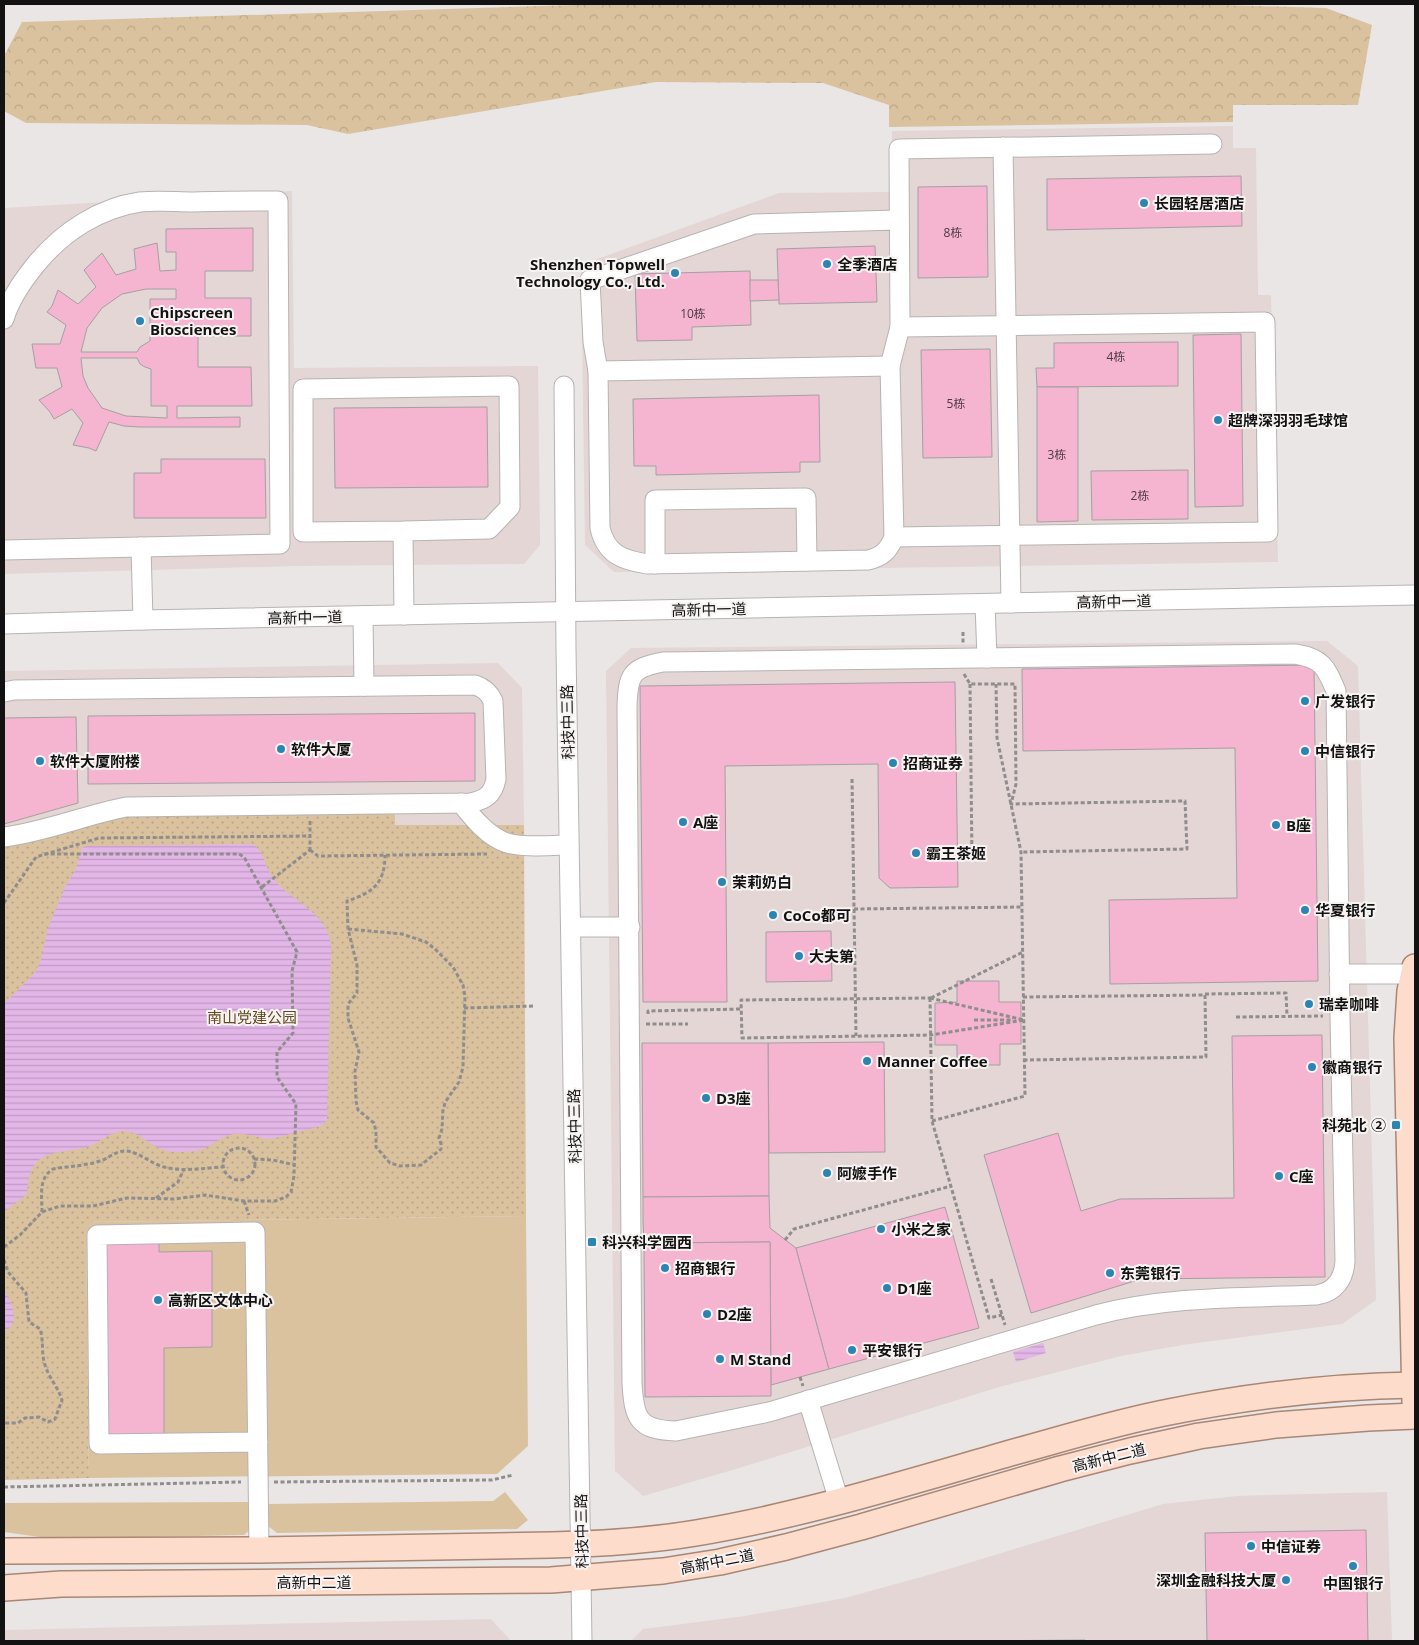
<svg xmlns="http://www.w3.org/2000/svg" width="1419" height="1645" viewBox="0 0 1419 1645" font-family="'Open Sans','Noto Sans SC',sans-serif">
<defs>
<pattern id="forest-crowns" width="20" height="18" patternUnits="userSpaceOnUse" patternTransform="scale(1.25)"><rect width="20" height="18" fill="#dac29e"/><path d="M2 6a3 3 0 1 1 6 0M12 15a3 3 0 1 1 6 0" fill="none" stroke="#baa687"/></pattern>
<pattern id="park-dots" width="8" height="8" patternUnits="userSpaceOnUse" patternTransform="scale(1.25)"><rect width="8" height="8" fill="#dac29e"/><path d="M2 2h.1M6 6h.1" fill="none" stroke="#baa687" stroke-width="1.8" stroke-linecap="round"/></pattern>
<pattern id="water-rules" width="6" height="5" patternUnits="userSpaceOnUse" patternTransform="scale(1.25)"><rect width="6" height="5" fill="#e2b6e7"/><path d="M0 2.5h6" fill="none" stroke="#c19bc5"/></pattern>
</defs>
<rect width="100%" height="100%" fill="#eae6e6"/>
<!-- built -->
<g fill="#e3d6d5">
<path d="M1233,126V148H1256L1258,295H1271L1278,562L614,572L585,545L581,265L779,193L891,192L892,131Z"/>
<path d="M292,191L294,368L538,366L540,545L524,564L296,566L4,574V208Z"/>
<path d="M1327,641L1358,666L1376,1300L1342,1324L1182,1345L1121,1356L999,1387L736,1469L643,1496L615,1471L606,671L631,648Z"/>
<path d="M498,663L522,688L524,825H395V813L120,816L4,845V671Z"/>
<path d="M1387,1492L1392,1641H631L643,1629L745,1616L845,1598L932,1574L1163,1504L1237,1496Z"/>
<path d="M491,1619L511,1641H4V1630Z"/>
</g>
<!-- forest -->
<path fill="url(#forest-crowns)" d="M609,4H1189L1326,8L1372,25L1358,105H1233V122L889,127V105L823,83L656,82L348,134L307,125L26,123L4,111V56L22,22Z"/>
<!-- park -->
<path fill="url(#park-dots)" d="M395,813V825H524L526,1216L86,1222L89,1478L4,1480V845L120,816Z"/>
<!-- garden -->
<g fill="#dac29e">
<path d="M526,1216L528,1446L497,1474L89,1478L86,1222Z"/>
<path d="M505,1492L528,1520L517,1529L277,1533L268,1526V1504L493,1501Z"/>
<path d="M253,1502L254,1526L244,1535L54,1539L4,1532V1503Z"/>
</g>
<!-- water -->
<g fill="url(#water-rules)">
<path d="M252,844C263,849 265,867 272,877C290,902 328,911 331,946L327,1120L321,1126L271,1139C259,1139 247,1132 234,1134C222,1136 214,1144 203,1149C196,1151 188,1152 181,1152C172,1152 163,1151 155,1146C145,1141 137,1132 125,1131C111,1130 100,1143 87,1147C73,1151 46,1151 37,1162C28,1171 28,1182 27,1194L4,1212V1227V1004L35,973L41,960L48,928L65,887L75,871L82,848L86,846Z"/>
<path d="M4,1290C12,1302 21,1324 4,1331Z"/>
<path d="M1043,1343L1046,1353L1016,1362L1013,1352Z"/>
</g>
<!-- building -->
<g fill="#f5b4d0" stroke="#a4a0a2" fill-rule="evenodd">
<path d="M1241,176L1242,226L1047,230V179Z"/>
<path d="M987,186L988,277L918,278V187Z"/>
<path d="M253,228V271H205V298H251V336H198V367H251L252,406H177V418L240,417V427H139L124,426L109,422L96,451L89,448L73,445L83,423L72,409L54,419L50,412L39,400L62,387L57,368H36L32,344H60L66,325L47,312L52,306L58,290L78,304L96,287L84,270L102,253L116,275L136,269L134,249L157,243L160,271L176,270V252H166V229ZM146,289H176V299H150V341L140,347L137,352H81L87,328L102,308L122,294ZM81,358H137L140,364L145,367L151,369V406H167V418L126,416L102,408L88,388L83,376Z"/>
<path d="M875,246L877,302L779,304L777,249Z"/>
<path d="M750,271L751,325L692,327V340L637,341L635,274Z"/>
<path d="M750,280H778L779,300L750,301Z"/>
<path d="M1241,334L1243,506L1195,507L1193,335Z"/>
<path d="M1178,342V386L1037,387L1036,368H1054V343Z"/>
<path d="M990,349L992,457L923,458L921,350Z"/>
<path d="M1037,387H1078V521L1037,522Z"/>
<path d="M819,395L820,462H800V472L656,475V466H634L633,399Z"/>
<path d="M487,407L488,487L335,488L334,408Z"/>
<path d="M161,459H265L266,518H134V473H161Z"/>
<path d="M1188,470V519L1092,520L1091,471Z"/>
<path d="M1314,665L1318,981L1110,984L1109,900L1237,898L1235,748L1023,751L1022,669Z"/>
<path d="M955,682L958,887L890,888L879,878L878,764L725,766L727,1002H643L640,686Z"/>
<path d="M475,713V781L88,784V716Z"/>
<path d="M76,717L78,803L4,824V718Z"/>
<path d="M831,931L832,981L766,982V932Z"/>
<path d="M957,981H999V1002H1021V1044H1000V1065H957V1045H935V1003L957,1002Z"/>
<path d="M1322,1035L1325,1277L1141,1279L1031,1313L984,1155L1058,1133L1081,1211L1120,1199L1234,1198L1232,1036Z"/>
<path d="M884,1042L885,1152L769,1153L768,1043Z"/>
<path d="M642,1043H768L769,1196L643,1197Z"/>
<path d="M769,1196L770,1228L796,1248L829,1369L771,1385L770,1242L644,1243L643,1221V1197Z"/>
<path d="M945,1207L979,1328L829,1369L796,1248Z"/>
<path d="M104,1240H159V1252L212,1251V1347L164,1348V1435L105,1436Z"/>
<path d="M770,1242L771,1396L645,1397L644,1243Z"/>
<path d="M1366,1530L1368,1641H1207L1205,1533Z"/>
<path d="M1085,1640V1641H967Z"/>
</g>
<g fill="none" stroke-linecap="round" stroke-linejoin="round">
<defs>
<g id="minor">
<path d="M1003,147L1011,603"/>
<path d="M898,220L754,224L590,280L593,342L598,371L600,528C606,554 622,560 647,564L868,560C882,557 889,550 894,537L890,366L900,327L899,149L1212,144"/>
<path d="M4,319C10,298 23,280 37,263C63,232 99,208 140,202C157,200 176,202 194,202C222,201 250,201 278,201L280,544L4,550"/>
<path d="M598,371L890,366"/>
<path d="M564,386L566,649L582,1641"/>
<path d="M403,531L303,532V389L509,386L510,507L489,529L403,531L404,615"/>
<path d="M894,537L1268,532L1265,322L900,327"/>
<path d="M141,547L143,620"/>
<path d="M655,564V500L806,498L807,561"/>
<path d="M985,604L987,658"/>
<path d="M363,616L364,686"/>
<path d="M4,624L143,620L1415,595"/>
<path d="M1295,654C1322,658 1326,667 1336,691L1340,1016L1345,1261C1344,1279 1335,1292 1317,1295C1243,1298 1168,1296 1096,1315L769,1412L676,1431C638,1430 634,1418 632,1383L627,707C628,676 630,668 663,662Z"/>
<path d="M4,692L14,690L475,685C484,688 489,692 493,701L496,779C493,795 485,800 470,803L126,807C85,815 45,832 4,837"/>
<path d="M461,803C473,818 488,837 507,843C524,848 551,845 569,845"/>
<path d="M571,927H630"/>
<path d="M1339,974H1414"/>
<path d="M808,1400L839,1501"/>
<path d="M258,1442L99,1444L97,1235L255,1232L259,1550"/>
</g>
<g id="major">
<path d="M1415,1402L1407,1038L1410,991L1415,967"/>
<path d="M4,1551L259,1550L551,1545C599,1544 648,1541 696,1533C804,1515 909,1482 1014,1452C1065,1438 1117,1422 1169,1412C1250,1396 1333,1386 1415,1385"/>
<path d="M4,1588L61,1584L551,1580L663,1571L720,1562L786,1547L861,1527L1060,1469L1130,1451L1199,1436L1276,1425L1368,1418L1415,1416"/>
</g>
</defs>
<!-- minor casing -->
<use href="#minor" stroke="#b7b3b3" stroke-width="21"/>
<!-- major casing -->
<use href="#major" stroke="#aa8674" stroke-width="28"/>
<!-- path -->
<g stroke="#908d8d" stroke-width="3" stroke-dasharray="4 2.5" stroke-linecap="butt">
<path d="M963,632V643"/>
<path d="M964,674L970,684H1015L1016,784L1011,804L1185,801L1187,849L1021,852"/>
<path d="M970,684L972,861"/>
<path d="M852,779L856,1036"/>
<path d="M310,821V850"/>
<path d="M310,850L318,856L487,854"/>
<path d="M262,887L310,850"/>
<path d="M4,903L36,857L99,838L310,836"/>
<path d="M854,909L1022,907"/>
<path d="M348,929L402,934L426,942L435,949L453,967L463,985L465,996L463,1067L459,1082L446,1101L443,1109L442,1129L439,1138L441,1144V1149L421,1165L400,1166L390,1163L376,1147V1132L374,1123L358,1110L356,1101L355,1071L359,1052L348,1018V1004L357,993V965L348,929L347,901C372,893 385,884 385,855"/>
<path d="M1205,994L1286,993L1287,1016"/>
<path d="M1023,997L1205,995L1206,1057L1025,1060"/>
<path d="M930,998L1024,1020L931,1035L742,1038L741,1000Z"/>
<path d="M930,998L932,1121L989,1318L1002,1315"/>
<path d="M931,998L1023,952"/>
<path d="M464,1008L535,1006"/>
<path d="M648,1014V1011L741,1009"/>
<path d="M1236,1017L1323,1016"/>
<path d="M974,1020H1013"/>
<path d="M646,1024H688"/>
<path d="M932,1121L1025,1096L1021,852L997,738L996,684"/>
<circle cx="239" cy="1164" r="16"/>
<path d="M254,1159L273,1160L295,1165"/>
<path d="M156,1198L178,1182L184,1169"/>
<path d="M244,1201L249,1215"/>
<path d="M42,1212C42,1196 38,1178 53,1169C69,1166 85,1166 100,1161C108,1159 115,1151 125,1151C138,1151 151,1164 164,1167C182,1172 204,1168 222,1167"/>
<path d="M785,1240L794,1229L951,1186"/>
<path d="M4,1247L20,1235L42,1212L60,1206H93L127,1198L174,1199L205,1195L244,1201H275L286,1197L291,1192L294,1176L296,1104L277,1077V1052L293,1033L292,971L297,952L244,857L239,854H43"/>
<path d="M4,1260L8,1272L26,1293L29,1322L40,1329C44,1341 41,1354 45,1365C49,1378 58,1387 62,1400L55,1419L48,1422L39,1417L25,1418L18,1423H4"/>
<path d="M991,1279L1005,1325"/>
<path d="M800,1377L803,1386"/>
<path d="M274,1482L492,1480L513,1475"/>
<path d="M4,1487L241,1482"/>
</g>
<!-- minor -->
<use href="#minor" stroke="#fff" stroke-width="19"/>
<!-- major -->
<use href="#major" stroke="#fddccb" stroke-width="25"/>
</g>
<!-- markers -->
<g fill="#2b84b2" stroke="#f8f3f3" stroke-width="2">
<circle cx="1144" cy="203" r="5"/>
<circle cx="827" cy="264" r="5"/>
<circle cx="675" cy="273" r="5"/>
<circle cx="140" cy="321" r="5"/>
<circle cx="1218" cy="420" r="5"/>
<circle cx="1305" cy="701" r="5"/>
<circle cx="281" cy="749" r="5"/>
<circle cx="1305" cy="751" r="5"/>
<circle cx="40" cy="761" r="5"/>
<circle cx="893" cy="763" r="5"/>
<circle cx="683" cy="822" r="5"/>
<circle cx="1276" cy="825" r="5"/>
<circle cx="916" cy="853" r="5"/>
<circle cx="722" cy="882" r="5"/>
<circle cx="1305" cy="910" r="5"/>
<circle cx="773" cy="915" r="5"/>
<circle cx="799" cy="956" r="5"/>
<circle cx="1309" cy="1004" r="5"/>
<circle cx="867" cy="1061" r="5"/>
<circle cx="1312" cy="1067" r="5"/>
<circle cx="706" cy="1098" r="5"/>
<rect x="1391" y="1120" width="10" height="10" rx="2.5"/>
<circle cx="827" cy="1173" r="5"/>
<circle cx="1279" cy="1176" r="5"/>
<circle cx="881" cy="1229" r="5"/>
<rect x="587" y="1237" width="10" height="10" rx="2.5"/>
<circle cx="665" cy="1268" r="5"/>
<circle cx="1110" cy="1273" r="5"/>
<circle cx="887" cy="1288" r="5"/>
<circle cx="158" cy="1300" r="5"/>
<circle cx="707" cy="1314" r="5"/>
<circle cx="852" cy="1350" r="5"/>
<circle cx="720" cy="1359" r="5"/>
<circle cx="1251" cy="1546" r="5"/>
<circle cx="1353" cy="1566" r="5"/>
<circle cx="1286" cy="1580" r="5"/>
</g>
<g text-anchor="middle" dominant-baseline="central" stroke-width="4" stroke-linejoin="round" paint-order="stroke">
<!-- number labels -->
<g font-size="12" fill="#4c3a42">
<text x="953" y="232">8栋</text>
<text x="693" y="313">10栋</text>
<text x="1116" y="356">4栋</text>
<text x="956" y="403">5栋</text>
<text x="1057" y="454">3栋</text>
<text x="1140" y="495">2栋</text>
</g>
<!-- poi labels -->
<g font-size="15" font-weight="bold" fill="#131212" stroke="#f8f3f3" text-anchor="start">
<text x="1154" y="203">长园轻居酒店</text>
<text x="665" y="264" text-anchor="end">Shenzhen Topwell<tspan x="665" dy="17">Technology Co., Ltd.</tspan></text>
<text x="837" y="264">全季酒店</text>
<text x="150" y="312">Chipscreen<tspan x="150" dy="17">Biosciences</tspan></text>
<text x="1228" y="420">超牌深羽羽毛球馆</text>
<text x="1315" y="701">广发银行</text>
<text x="291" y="749">软件大厦</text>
<text x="1315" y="751">中信银行</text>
<text x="50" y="761">软件大厦附楼</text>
<text x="903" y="763">招商证券</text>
<text x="693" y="822">A座</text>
<text x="1286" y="825">B座</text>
<text x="926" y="853">霸王茶姬</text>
<text x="732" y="882">茉莉奶白</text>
<text x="1315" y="910">华夏银行</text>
<text x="783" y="915">CoCo都可</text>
<text x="809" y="956">大夫第</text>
<text x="1319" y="1004">瑞幸咖啡</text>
<text x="877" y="1061">Manner Coffee</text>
<text x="1322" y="1067">徽商银行</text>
<text x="716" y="1098">D3座</text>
<text x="1386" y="1125" text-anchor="end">科苑北 ②</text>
<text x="837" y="1173">阿嬷手作</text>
<text x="1289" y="1176">C座</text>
<text x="891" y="1229">小米之家</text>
<text x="602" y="1242">科兴科学园西</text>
<text x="675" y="1268">招商银行</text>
<text x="1120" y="1273">东莞银行</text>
<text x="897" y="1288">D1座</text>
<text x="168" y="1300">高新区文体中心</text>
<text x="717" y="1314">D2座</text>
<text x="862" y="1350">平安银行</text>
<text x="730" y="1359">M Stand</text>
<text x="1261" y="1546">中信证券</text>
<text x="1276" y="1580" text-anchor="end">深圳金融科技大厦</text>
<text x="1353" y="1583" text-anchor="middle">中国银行</text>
</g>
<!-- street labels -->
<g font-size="15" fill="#131212" stroke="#f8f3f3">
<text transform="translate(1114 601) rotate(-1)">高新中一道</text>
<text transform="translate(709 609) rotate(-1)">高新中一道</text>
<text transform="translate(305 617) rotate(-1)">高新中一道</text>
<text transform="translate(567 722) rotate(-91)">科技中三路</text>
<text transform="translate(574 1126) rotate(-91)">科技中三路</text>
<text transform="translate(1109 1457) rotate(-14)">高新中二道</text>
<text transform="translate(581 1531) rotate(-91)">科技中三路</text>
<text transform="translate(717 1561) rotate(-11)">高新中二道</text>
<text x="314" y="1582">高新中二道</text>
</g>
<!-- park labels -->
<g font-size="15" fill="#62491f" stroke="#f8f3f3">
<text x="252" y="1017">南山党建公园</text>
</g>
</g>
<!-- border -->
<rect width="1419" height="1645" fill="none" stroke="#131212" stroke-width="10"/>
</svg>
